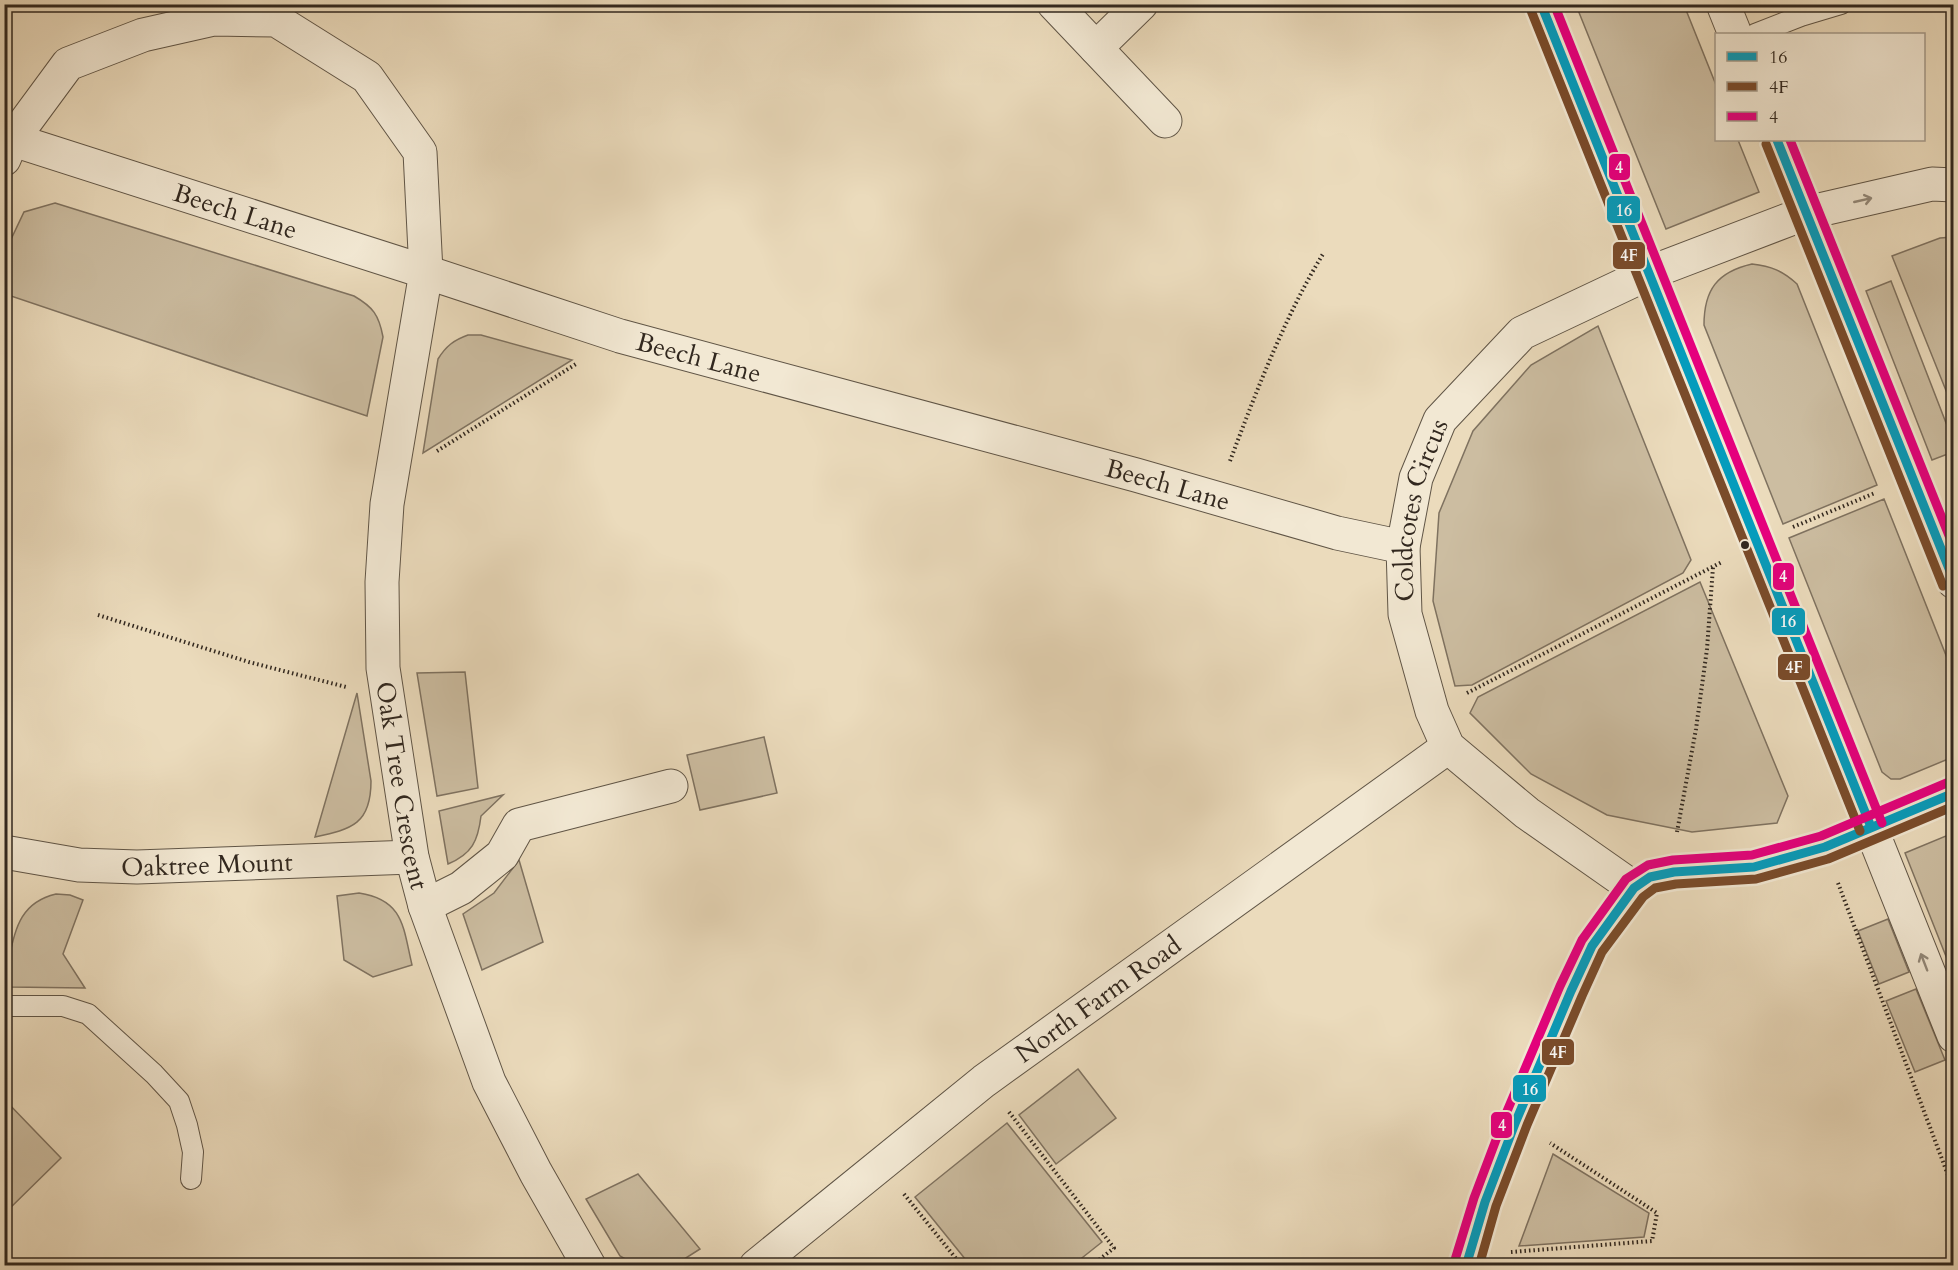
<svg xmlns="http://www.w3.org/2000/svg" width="1958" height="1270" viewBox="0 0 1958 1270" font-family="Cardo,serif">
<rect width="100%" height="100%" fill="#ebdbbc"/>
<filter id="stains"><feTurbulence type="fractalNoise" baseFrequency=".00333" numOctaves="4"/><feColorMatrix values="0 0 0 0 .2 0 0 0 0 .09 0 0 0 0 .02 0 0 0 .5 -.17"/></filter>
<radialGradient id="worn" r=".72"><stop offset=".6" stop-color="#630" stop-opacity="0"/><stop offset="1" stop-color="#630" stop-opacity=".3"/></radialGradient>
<!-- green -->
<g fill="#ccbda1" stroke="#7f7260" stroke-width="1.5">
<path d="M1576,5H1684L1716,85V140H1738L1759,192L1666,229Z"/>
<path d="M55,203L354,296C373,307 379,315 383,337L367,416L5,294V252L24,212Z"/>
<path d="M1953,237H1954L1953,408L1892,256L1940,238Z"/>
<path d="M1752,264C1771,266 1783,271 1797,284L1877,485L1783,524L1704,325C1704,290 1717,272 1752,264Z"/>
<path d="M1891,281L1953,441V452L1932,460L1866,291Z"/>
<path d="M1598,326L1691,560L1683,573L1472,685L1455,686L1433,601L1439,513L1473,431L1531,365Z"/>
<path d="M468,335H481L572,360L423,453L438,359C446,346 454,340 468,335Z"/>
<path d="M1884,499L1953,673V757L1900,779H1891L1882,772L1789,538Z"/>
<path d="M1700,582L1788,796L1777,823L1692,832L1607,815L1531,774L1470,713L1478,697Z"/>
<path d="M465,672L478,788L437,796L417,673Z"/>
<path d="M357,693L371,781C371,824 352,829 315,837Z"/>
<path d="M764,737L777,793L700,810L687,755Z"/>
<path d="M503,795L481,816C478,841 472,854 448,864L439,811Z"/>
<path d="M1953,833V974L1905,853Z"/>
<path d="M519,860L543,942L482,970L463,914L494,893Z"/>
<path d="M359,893C404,900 403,927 412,965L373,977L344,960L337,896Z"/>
<path d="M56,894L70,895L83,900L63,954L85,988L10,987L5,979V974C15,938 14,904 56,894Z"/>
<path d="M1888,919L1909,972L1879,984L1858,931Z"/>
<path d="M1916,989L1945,1060L1915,1072L1886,1001Z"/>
<path d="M1078,1069L1116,1118L1056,1164L1019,1115Z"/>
<path d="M5,1100L61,1158L5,1213Z"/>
<path d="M1007,1123L1102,1242L1073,1265H970L915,1197Z"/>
<path d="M1553,1154L1649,1213L1644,1237L1519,1246Z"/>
<path d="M638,1174L700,1249L675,1265H636L620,1256L586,1199Z"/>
</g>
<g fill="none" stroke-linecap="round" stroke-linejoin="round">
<defs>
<g id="service">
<path d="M1755,34L1801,16L1841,4"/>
<path d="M4,1006H63L88,1014L154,1074L179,1101L187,1125L193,1152L191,1179"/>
</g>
<g id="minor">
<path d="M1054,4L1165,121"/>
<path d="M1096,48L1141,4"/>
<path id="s1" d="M4,159L12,140L68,64L143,35L214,19L276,20L367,77L420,152L426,272L387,504L382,582L383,668L412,857L425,906L489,1082L536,1173L589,1266"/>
<path d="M1806,213L1954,582"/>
<path d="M1649,273L1954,1036"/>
<path id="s2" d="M4,852L79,865L137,867L412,857"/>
<path d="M425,906L461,888L502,855L519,825L671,786"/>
</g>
<g id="tertiary">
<path d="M1541,4L1649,273"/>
<path d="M1723,4L1735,34"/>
<path id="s3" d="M4,137L426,272L620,336L1136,475L1337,533L1403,547"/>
<path d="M1777,140L1806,213"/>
<path id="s4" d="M1634,888L1527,813L1448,747L1432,711L1405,614L1403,547L1416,478L1440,420L1522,333L1649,273L1806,213L1932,184L1954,185"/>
<path id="s5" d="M756,1266L984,1081L1448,747"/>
<path d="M1466,1266L1485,1202L1516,1121L1571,991L1592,946L1634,888L1650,877L1674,872L1754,867L1825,847L1954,793"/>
</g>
</defs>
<!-- service casing -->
<use href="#service" stroke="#605546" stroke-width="22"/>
<!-- minor casing -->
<use href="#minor" stroke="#605546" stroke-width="35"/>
<!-- tertiary casing -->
<use href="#tertiary" stroke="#605546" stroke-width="35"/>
<!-- path -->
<g stroke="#32281f" stroke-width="4" stroke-dasharray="1.5 3" stroke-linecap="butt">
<path d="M437,451L576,364"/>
<path d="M1230,461C1256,392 1285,316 1323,254"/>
<path d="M1793,527L1875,493"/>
<path d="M98,615L249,662L346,687"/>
<path d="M1467,693L1722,562"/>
<path d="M1677,832L1696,729L1707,649L1713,567"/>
<path d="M1838,883L1954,1191"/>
<path d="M1009,1112L1114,1248L1091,1266"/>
<path d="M904,1194L962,1266"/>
<path d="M1511,1252L1652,1241L1657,1213L1550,1143"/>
</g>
<!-- service -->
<use href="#service" stroke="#f2e8d3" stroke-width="20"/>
<!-- minor -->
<use href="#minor" stroke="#f2e8d3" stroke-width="33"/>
<!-- tertiary -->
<use href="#tertiary" stroke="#f2e8d3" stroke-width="33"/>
<defs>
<g id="bus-1">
<path d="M1541,4L1871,827"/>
<path d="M1777,140L1954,581"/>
<path d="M1466,1266L1485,1202L1516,1121L1571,991L1592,946L1634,888L1650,877L1674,872L1754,867L1825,847L1954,793"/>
</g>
<g id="bus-2">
<path d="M1530,8L1860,831"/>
<path d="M1766,144L1943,586"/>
<path d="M1479,1266L1496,1206L1527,1125L1582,996L1602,952L1643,897L1655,888L1676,884L1756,879L1828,859L1954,806"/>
</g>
<g id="bus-3">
<path d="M1554,4L1882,823"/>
<path d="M1790,140L1954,548"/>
<path d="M1454,1263L1474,1198L1505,1116L1560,986L1582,940L1626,879L1648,865L1673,860L1752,855L1821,836L1949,782"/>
</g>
</defs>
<!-- bus-1 casing -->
<use href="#bus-1" stroke="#f2e8d3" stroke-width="14"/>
<!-- bus-2 casing -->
<use href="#bus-2" stroke="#f2e8d3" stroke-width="14"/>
<!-- bus-3 casing -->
<use href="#bus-3" stroke="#f2e8d3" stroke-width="14"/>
<!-- bus-1 -->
<use href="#bus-1" stroke="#059cbc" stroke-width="9"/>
<!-- bus-2 -->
<use href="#bus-2" stroke="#7a4b2a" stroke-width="9"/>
<!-- bus-3 -->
<use href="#bus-3" stroke="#e5007d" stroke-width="9"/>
</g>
<!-- one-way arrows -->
<defs><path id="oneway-shaft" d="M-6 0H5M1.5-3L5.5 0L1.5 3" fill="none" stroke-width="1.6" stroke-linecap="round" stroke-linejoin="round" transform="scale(1.5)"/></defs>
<g stroke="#928879">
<use href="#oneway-shaft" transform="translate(1863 200) rotate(-13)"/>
<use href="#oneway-shaft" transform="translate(1924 962) rotate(-111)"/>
</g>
<!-- markers -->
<circle fill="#32281f" stroke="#f2e8d3" stroke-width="2" cx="1745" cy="545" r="5"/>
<g text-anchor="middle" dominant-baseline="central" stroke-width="5" stroke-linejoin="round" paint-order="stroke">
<!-- street labels -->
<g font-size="26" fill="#32281f" stroke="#f2e8d3">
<text stroke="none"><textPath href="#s3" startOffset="243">Beech Lane</textPath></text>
<text stroke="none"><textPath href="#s3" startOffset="729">Beech Lane</textPath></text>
<text stroke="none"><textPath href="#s3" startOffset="1215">Beech Lane</textPath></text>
<text stroke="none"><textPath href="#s4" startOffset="480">Coldcotes Circus</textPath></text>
<text stroke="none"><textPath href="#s1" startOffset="1168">Oak Tree Crescent</textPath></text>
<text stroke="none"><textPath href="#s2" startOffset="204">Oaktree Mount</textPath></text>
<text stroke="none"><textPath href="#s5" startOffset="434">North Farm Road</textPath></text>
</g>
</g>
<g stroke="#f2e8d3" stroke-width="2">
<rect x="1608" y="153" width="23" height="28" rx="6" fill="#e5007d"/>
<rect x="1606" y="195" width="35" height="29" rx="6" fill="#059cbc"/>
<rect x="1612" y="241" width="34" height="29" rx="6" fill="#7a4b2a"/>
<rect x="1772" y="562" width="23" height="29" rx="6" fill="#e5007d"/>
<rect x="1771" y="607" width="35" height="29" rx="6" fill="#059cbc"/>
<rect x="1777" y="653" width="34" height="28" rx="6" fill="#7a4b2a"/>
<rect x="1541" y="1038" width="34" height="28" rx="6" fill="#7a4b2a"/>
<rect x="1512" y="1074" width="35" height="29" rx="6" fill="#059cbc"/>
<rect x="1490" y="1111" width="23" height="28" rx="6" fill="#e5007d"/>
</g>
<g font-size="16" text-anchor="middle" font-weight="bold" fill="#fff">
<text x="1619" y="173">4</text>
<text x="1624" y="216">16</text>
<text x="1629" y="261">4F</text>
<text x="1783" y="582">4</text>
<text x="1788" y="627">16</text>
<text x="1794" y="673">4F</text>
<text x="1558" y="1058">4F</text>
<text x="1530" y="1095">16</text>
<text x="1502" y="1131">4</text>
</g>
<!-- margin -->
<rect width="1958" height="1270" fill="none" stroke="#ebdbbc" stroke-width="24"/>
<rect x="6" y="6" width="1946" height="1258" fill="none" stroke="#32281f" stroke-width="3"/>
<rect x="12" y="12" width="1934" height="1246" fill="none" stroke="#32281f" stroke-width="1.5"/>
<!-- legend -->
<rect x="1715" y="33" width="210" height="108" fill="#f2e8d3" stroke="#a59b8b" stroke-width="1.5"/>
<rect x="1727" y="52" width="30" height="9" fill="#059cbc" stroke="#a59b8b" stroke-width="1.5"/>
<text x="1769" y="63" font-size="18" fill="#32281f">16</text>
<rect x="1727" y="82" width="30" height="9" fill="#7a4b2a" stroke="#a59b8b" stroke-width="1.5"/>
<text x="1769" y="93" font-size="18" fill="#32281f">4F</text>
<rect x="1727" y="112" width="30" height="9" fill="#e5007d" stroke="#a59b8b" stroke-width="1.5"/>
<text x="1769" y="123" font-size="18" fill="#32281f">4</text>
<rect width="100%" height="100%" filter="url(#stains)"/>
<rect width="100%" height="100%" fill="url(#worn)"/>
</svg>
